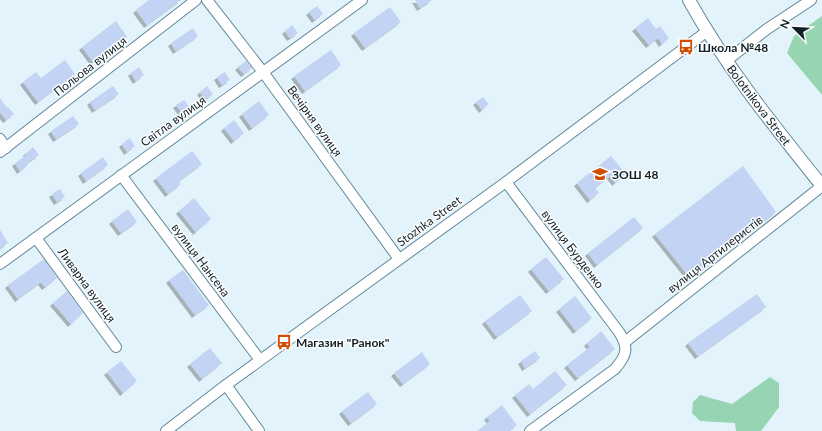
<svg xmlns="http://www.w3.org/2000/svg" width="822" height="431" viewBox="0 0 822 431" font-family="Lato,sans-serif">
<defs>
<filter id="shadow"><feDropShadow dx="-3" dy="3" stdDeviation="0" flood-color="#0004"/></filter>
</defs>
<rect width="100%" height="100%" fill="#e3f3fb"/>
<!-- green -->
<g fill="#97d4b2">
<path d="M822,16V95L787,53L794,36Z"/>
<path d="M770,377L779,383V407L761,431H736L735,423L700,421L692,413L693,402L700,395L732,404Z"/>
</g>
<!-- building -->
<g fill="#c2d3f3" filter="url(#shadow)">
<path d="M149,0H181L147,25L136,10Z"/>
<path d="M415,0H432L420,8Z"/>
<path d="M317,6L323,14L315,20L309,12Z"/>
<path d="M390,7L401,22L365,48L354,33Z"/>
<path d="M648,18L656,29L660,26L669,38L662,44L658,38L649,45L635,28Z"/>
<path d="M116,21L127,37L93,62L82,47Z"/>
<path d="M292,25L298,33L290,38L285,31Z"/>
<path d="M193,28L198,36L176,51L171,43Z"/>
<path d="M331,50L341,65L305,91L294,76Z"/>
<path d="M65,60L75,74L38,102L23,82L36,72L41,78Z"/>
<path d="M246,61L252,68L244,74L238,67Z"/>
<path d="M139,67L144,75L136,81L131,73Z"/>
<path d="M225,72L230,80L222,85L217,77Z"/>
<path d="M113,86L119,94L95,110L90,102Z"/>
<path d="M207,86L213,94L206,100L200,92Z"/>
<path d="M483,97L489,104L482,110L476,102Z"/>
<path d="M0,98L7,108L8,107L14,114L6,120L0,112Z"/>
<path d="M184,100L190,108L182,113L176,105Z"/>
<path d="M259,101L269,115L252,128L242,114Z"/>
<path d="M73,116L79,124L56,139L51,131Z"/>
<path d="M234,120L244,133L234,141L224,128Z"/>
<path d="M130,138L135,146L127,152L122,144Z"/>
<path d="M33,147L39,155L27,163L28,165L20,171L15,163L27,155L26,153Z"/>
<path d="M192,151L202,164L179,181L181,184L168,194L156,178Z"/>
<path d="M611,156L626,174L615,183L610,176L595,188L599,193L590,200L577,183Z"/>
<path d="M103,157L108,165L86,181L81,173Z"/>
<path d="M743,166L776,212L691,279L655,234Z"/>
<path d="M60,189L65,197L57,202L52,194Z"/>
<path d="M194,198L211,219L196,232L179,211Z"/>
<path d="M128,209L137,222L121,233L112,221Z"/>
<path d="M634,217L643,228L597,265L588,253Z"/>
<path d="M0,230L8,243L0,248Z"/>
<path d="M546,257L564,279L549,291L531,269Z"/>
<path d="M44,259L57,278L45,287L41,282L18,299L8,285Z"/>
<path d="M183,270L209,305L195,315L169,280Z"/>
<path d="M67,291L83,313L71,324L53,303Z"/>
<path d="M757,294L766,307L698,356L688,343Z"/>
<path d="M520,295L532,311L497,337L485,321Z"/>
<path d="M575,296L592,318L576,331L559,309Z"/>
<path d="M601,331L615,349L578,378L567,365L590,347L587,343Z"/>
<path d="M210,348L222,363L202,379L190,364Z"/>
<path d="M535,351L540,358L525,368L521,361Z"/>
<path d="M422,352L430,364L403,384L394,373Z"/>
<path d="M121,361L137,381L123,393L107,372Z"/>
<path d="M555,371L567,385L530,414L515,395L529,384L533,389Z"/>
<path d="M368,392L377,404L351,423L342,411Z"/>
<path d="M502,405L517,425L509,431H477L490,421L487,417Z"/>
</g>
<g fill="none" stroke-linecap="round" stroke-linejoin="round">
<defs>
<g id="minor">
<path d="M207,0L263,72L399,259"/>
<path d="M726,61L767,29L811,0"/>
<path d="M0,139L6,148"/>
<path d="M0,152L196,0"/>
<path d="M121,175L260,360"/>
<path d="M506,182L619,332C629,348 627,355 615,369L530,431"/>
<path d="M36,238L116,347"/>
<path d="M0,264L362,0"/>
<path d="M625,342L822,186"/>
<path d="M226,385L259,431"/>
<path d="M166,431L226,385L506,182L706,32"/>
</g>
<path id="major" d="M689,0C726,67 774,126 822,186"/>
</defs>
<!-- minor casing -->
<use href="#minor" stroke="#628799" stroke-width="12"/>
<!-- major casing -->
<use href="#major" stroke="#628799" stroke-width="14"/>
<!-- minor -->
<use href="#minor" stroke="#fff" stroke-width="10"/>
<!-- major -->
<use href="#major" stroke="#fff" stroke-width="12"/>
</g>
<!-- icons -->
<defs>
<symbol id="bus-bare" viewBox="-9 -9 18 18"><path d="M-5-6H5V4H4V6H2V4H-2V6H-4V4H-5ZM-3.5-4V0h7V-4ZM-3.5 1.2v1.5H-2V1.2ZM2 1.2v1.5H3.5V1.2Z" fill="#d14d00" stroke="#fdfdfd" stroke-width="2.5" paint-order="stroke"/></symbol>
<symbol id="school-bare" viewBox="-9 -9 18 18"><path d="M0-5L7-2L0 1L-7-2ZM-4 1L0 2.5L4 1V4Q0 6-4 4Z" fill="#d14d00" stroke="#fdfdfd" stroke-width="2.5" paint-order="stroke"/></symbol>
</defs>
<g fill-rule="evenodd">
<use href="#bus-bare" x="675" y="36" width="22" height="22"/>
<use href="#school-bare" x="589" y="163" width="22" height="22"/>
<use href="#bus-bare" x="273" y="331" width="22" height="22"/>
</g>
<g text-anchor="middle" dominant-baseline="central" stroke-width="3" stroke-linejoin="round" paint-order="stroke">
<!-- poi labels -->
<g font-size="12" font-weight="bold" fill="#122128" stroke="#fdfdfd" text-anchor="start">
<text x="698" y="47">Школа №48</text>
<text x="612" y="174">ЗОШ 48</text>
<text x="296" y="342">Магазин "Ранок"</text>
</g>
<!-- street labels -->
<g font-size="12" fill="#122128" stroke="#fdfdfd">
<text transform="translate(90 66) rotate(-38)">Польова вулиця</text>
<text transform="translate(759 105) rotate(53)">Bolotnikova Street</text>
<text transform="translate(173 121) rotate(-36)">Світла вулиця</text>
<text transform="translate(315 121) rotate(54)">Вечірня вулиця</text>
<text transform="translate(429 221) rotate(-36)">Stozhka Street</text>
<text transform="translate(573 249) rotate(53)">вулиця Бурденко</text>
<text transform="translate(715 254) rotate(-38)">вулиця Артилеристів</text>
<text transform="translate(201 260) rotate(53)">вулиця Нансена</text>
<text transform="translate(87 285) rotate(54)">Ливарна вулиця</text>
</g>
</g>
<!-- north arrow -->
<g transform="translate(794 28) rotate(294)" stroke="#fdfdfd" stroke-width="3" paint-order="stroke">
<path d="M0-3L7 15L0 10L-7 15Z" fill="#122128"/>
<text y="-6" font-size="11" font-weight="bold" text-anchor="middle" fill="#122128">N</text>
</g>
</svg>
